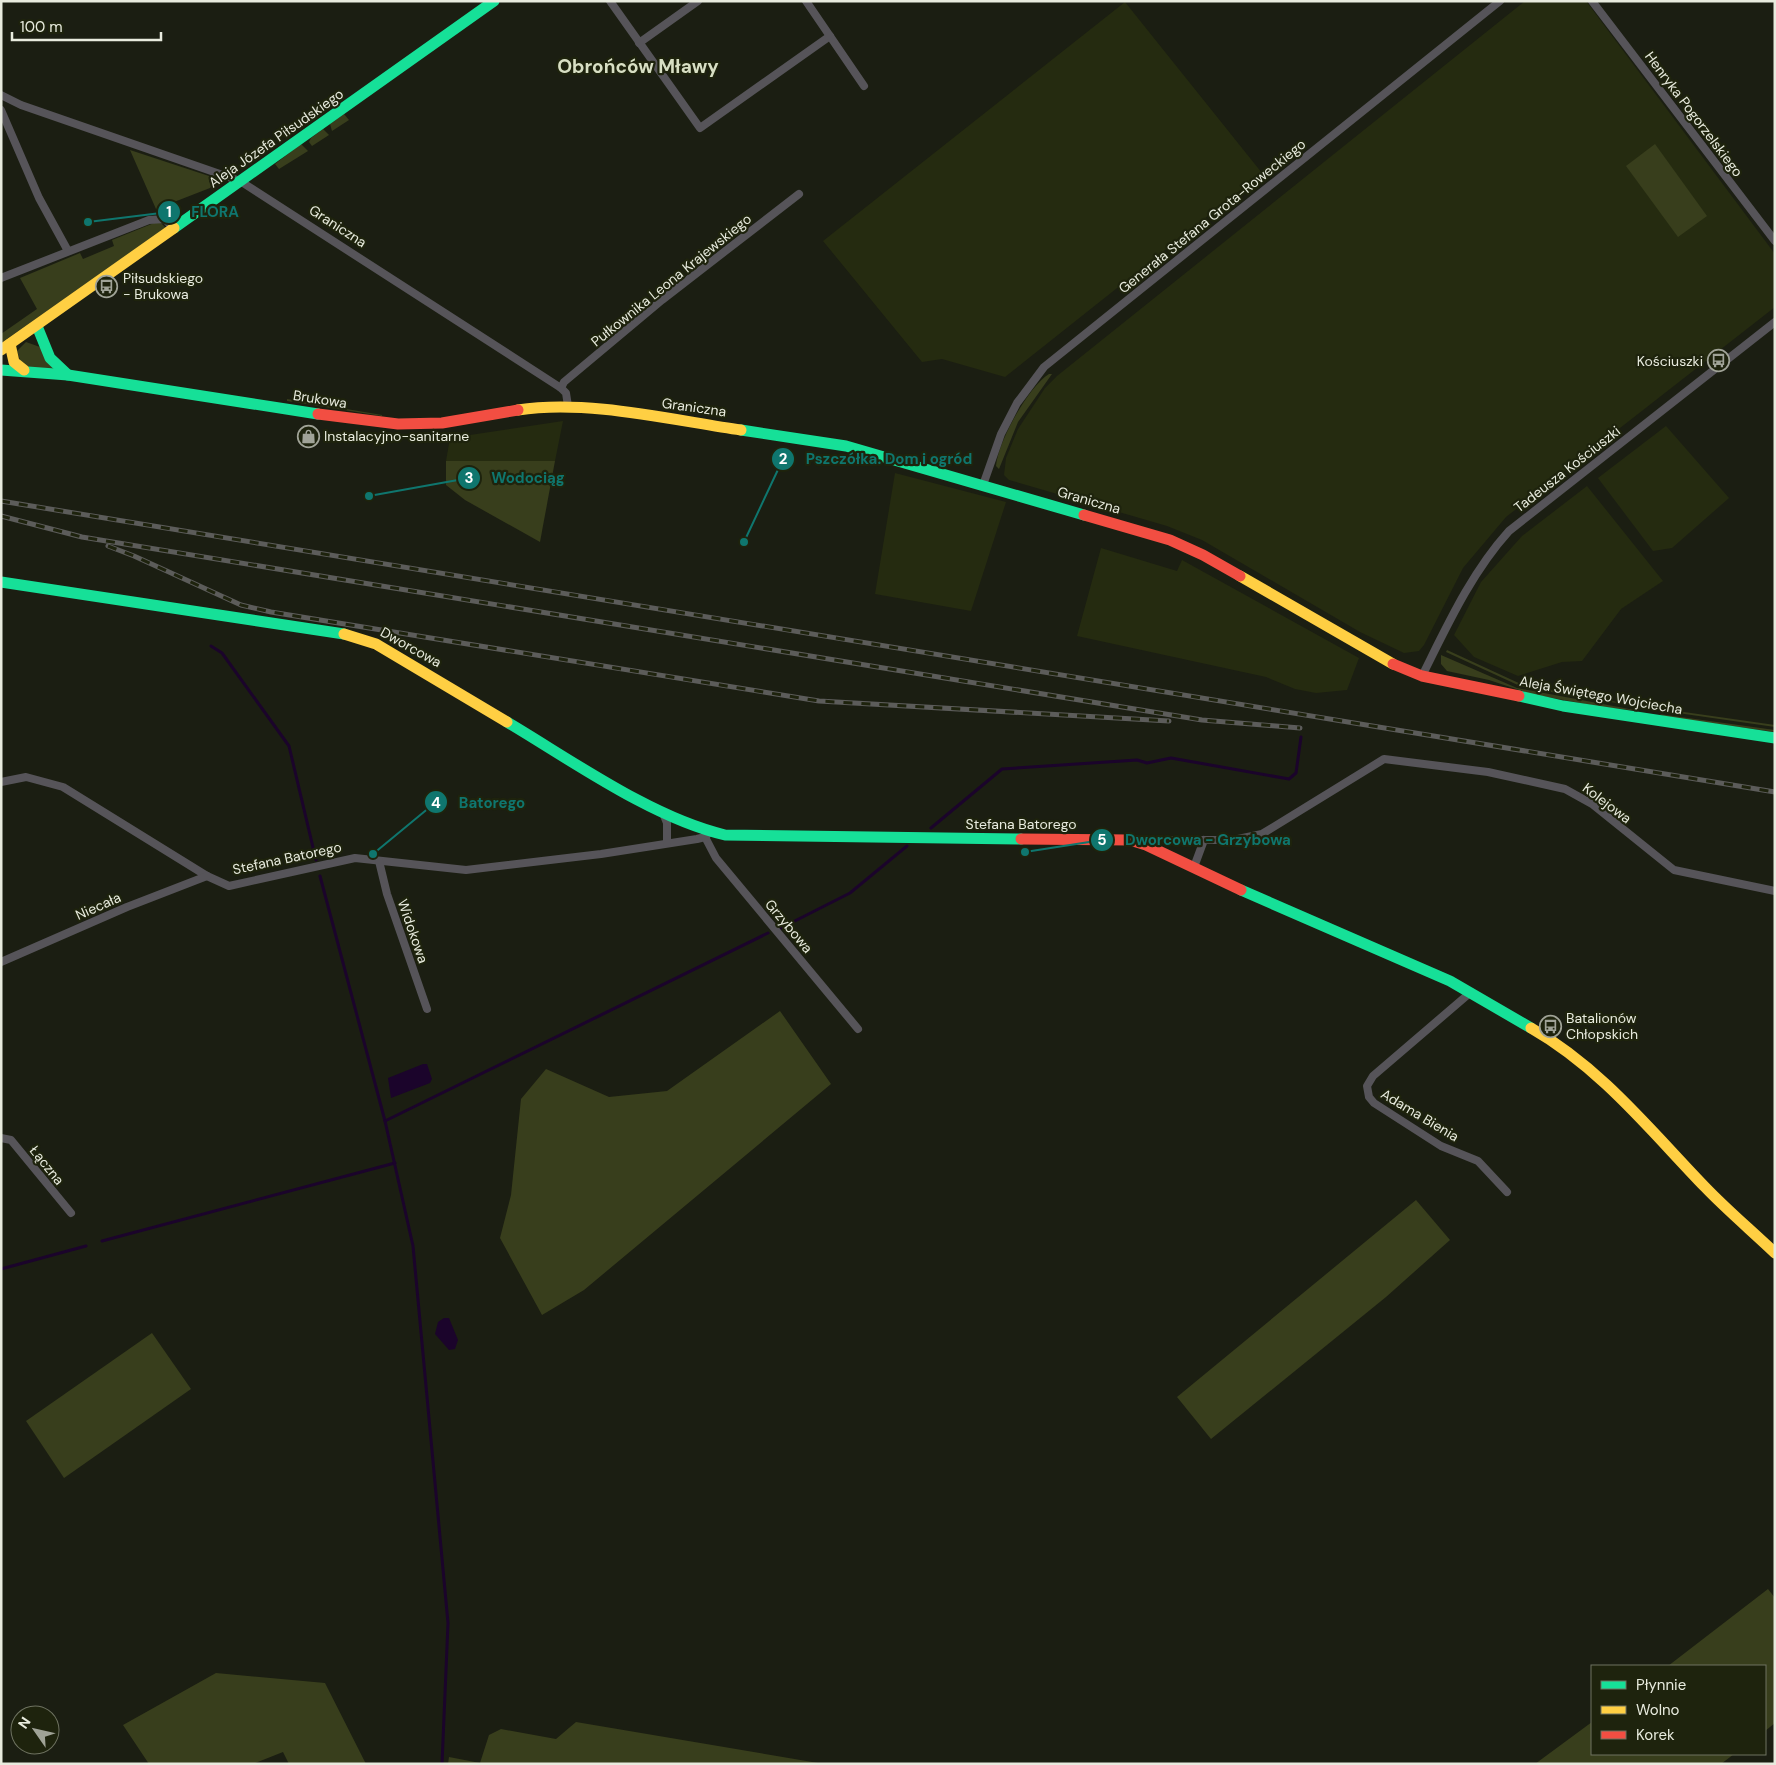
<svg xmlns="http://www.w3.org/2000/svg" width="1776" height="1765" viewBox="0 0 1776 1765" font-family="'DM Sans',sans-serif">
<rect width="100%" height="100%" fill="#1b1e12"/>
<!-- built -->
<g fill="#252b10">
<path d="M1525,1H1586L1775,254V307L1506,517L1463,568L1424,645L1419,651L1404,653L1360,632L1202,540L1167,526L1009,480L1004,475L1006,458L1018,429L1045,388L1057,376Z"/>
<path d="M1125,2L1262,173L1005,377L942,359L922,362L823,241Z"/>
<path d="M563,421L555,461H446L450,438Z"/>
<path d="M1666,426L1729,498L1672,548L1653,551L1598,478Z"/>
<path d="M895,473L1006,502L971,611L875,594Z"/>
<path d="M1587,486L1663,581L1621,609L1582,661L1562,662L1518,676L1474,657L1454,635L1481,582L1522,536Z"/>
<path d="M1101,548L1177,571L1182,560L1359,658L1347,690L1316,693L1295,689L1266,677L1077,636Z"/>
</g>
<!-- green -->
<g fill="#383e1c">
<path d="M344,114L349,120L332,131L330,124Z"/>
<path d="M323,129L329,135L312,146L309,142L311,138Z"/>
<path d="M301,144L308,151L279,169L275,164Z"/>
<path d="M1655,144L1707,216L1678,237L1626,166Z"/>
<path d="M130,150L209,176V182L213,184L210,188L156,209Z"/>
<path d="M159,221L166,228L1,343V334L37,309L20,278L80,253L83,259L114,246L112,240Z"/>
<path d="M26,342L40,347L62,374L22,366L17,351Z"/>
<path d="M1049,374H1052L1018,422L999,469L996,466C998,442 1028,387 1049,374Z"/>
<path d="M287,399L382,415V416L287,401Z"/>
<path d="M446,461H555L540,542L465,500L446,485Z"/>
<path d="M1447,650L1523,685L1645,707L1583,698L1520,686L1446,652Z"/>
<path d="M1441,655L1517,688L1640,711L1602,707L1531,694L1489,680L1447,671L1441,664Z"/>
<path d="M1656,708L1775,725V727L1657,710Z"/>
<path d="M1659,714L1775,730V732L1666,717Z"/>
<path d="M780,1011L831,1084L584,1290L542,1315L500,1238L511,1195L521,1099L546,1069L609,1097L667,1091Z"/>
<path d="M1416,1200L1450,1240L1386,1297L1211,1439L1177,1397Z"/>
<path d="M152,1333L191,1389L64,1478L26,1421Z"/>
<path d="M1768,1589L1775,1598V1723L1765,1731V1666H1668Z"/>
<path d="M216,1673L325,1683L366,1764H289L283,1752L253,1764H149L123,1725Z"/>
<path d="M576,1722L824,1764H448L449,1757L480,1763L489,1735L501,1729L556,1739Z"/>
<path d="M1592,1722V1754H1734L1721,1764H1535Z"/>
</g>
<!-- water -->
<g fill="#1b042b">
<path d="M423,1064H427L432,1079L430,1083L391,1098L388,1078Z"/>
<path d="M444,1318H449L458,1340L455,1349L449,1350L435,1334L438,1322Z"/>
</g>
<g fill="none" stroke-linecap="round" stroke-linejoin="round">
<!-- stream -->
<g stroke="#1b042b" stroke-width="3">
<path d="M211,646L222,653L289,746L316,860"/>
<path d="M931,828L1002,769L1137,760L1147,763L1171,758L1289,779L1296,773L1301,737"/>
<path d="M320,876L385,1121"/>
<path d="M781,928L850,893L907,846"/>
<path d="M102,1241L395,1163"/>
<path d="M1,1269L86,1246"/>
<path d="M442,1764L448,1623L413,1246L385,1121L768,933"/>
</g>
<!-- street -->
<g stroke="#565459" stroke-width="8">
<path d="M610,1L700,128L830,36"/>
<path d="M806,1L864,86"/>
<path d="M1592,1L1775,241"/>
<path d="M639,43L698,1"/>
<path d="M1,95L21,105L240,181L561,388L566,393L568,406"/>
<path d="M1,110L39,198L68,251"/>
<path d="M1,278L149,220L165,219L174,229"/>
<path d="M561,388L564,382L662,300L799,194"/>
<path d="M983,485L1001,434L1017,403L1044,367L1500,1"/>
<path d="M1422,676C1447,626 1471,573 1509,531L1775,322"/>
<path d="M1,782L26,777L63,787L207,876L229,886L355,858L466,870L601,854L697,839L705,837L710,832"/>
<path d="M663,813L667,823V843"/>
<path d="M705,837L716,858L858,1029"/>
<path d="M1146,845L1157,840H1233L1262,834L1384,759L1488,772L1565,789L1592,804L1674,870L1775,891"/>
<path d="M379,861L387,894L427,1009"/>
<path d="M1194,867L1204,840"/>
<path d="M1,962L127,907L207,876"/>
<path d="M1471,992L1373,1076L1367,1086L1369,1097L1374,1103L1441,1146L1478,1161L1507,1192"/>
<path d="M1,1138L11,1140L71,1213"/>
</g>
<!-- fast -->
<g stroke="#16e098" stroke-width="11">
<path d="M174,228L494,1"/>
<path d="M37,326L50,358L68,375"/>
<path d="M1,370L68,375L318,414"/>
<path d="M741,430L846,446L1084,515"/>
<path d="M1,582L344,634"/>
<path d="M1519,696L1563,706L1775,738"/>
<path d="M507,722C571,760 652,818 725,835L1021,839"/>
<path d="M1241,890L1450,981L1531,1028"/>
</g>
<!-- slow -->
<g stroke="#ffcf43" stroke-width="11">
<path d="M10,344L14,362L24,370"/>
<path d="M1,350L174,228"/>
<path d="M518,410C586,399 672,420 741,430"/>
<path d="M1240,576L1393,664"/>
<path d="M344,634L376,644L507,722"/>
<path d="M1531,1028C1601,1068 1650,1130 1705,1187C1727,1210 1752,1231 1775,1253"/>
</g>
<!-- jam -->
<g stroke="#f24e42" stroke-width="11">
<path d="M318,414L398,424L442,423L518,410"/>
<path d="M1084,515L1170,540L1203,555L1240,576"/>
<path d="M1393,664L1422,676L1519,696"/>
<path d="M1021,839L1130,840L1146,845L1241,890"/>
</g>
<defs>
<g id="rail">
<path d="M1,501L1775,792"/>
<path d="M1,516L82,537L1202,720L1300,728"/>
<path d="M108,546L134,556L241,605L271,612L449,641L819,701L1169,721"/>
</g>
</defs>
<!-- rail casing -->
<use href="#rail" stroke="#5c5c5a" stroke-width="5"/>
<!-- rail -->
<use href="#rail" stroke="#1e230d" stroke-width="3" stroke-dasharray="9" stroke-linecap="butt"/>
</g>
<!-- icons -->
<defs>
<symbol id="bus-ring" viewBox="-11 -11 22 22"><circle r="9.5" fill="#1e230d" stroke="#a0a397" stroke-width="1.5"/><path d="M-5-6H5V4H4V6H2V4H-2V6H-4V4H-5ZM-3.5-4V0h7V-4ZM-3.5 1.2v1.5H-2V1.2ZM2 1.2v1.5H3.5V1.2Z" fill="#a0a397"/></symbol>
<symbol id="shop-ring" viewBox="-11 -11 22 22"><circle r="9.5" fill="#1e230d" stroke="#a0a397" stroke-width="1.5"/><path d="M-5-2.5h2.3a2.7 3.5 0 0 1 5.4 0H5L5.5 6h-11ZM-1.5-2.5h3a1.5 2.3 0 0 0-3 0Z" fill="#a0a397"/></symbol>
</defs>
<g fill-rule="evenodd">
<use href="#bus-ring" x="94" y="274" width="25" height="25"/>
<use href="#bus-ring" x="1706" y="348" width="25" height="25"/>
<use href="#shop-ring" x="296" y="424" width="25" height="25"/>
<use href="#bus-ring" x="1538" y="1014" width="25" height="25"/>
</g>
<g text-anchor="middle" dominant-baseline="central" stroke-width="4.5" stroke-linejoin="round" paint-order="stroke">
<!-- street labels -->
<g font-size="14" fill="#e8ebde" stroke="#1e230d">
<text transform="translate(1694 114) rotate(53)">Henryka Pogorzelskiego</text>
<text transform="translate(276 138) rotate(-35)">Aleja Józefa Piłsudskiego</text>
<text transform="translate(1212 216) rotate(-39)">Generała Stefana Grota-Roweckiego</text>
<text transform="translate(338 226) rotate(33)">Graniczna</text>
<text transform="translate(671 280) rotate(-39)">Pułkownika Leona Krajewskiego</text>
<text transform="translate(320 399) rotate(9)">Brukowa</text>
<text transform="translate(694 407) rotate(8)">Graniczna</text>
<text transform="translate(1567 469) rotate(-38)">Tadeusza Kościuszki</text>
<text transform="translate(1089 500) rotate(16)">Graniczna</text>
<text transform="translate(411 647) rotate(29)">Dworcowa</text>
<text transform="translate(1601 695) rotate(10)">Aleja Świętego Wojciecha</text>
<text transform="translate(1607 803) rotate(37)">Kolejowa</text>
<text x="1021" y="824">Stefana Batorego</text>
<text transform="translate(287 858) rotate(-12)">Stefana Batorego</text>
<text transform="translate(98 906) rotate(-24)">Niecała</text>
<text transform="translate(789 926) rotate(50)">Grzybowa</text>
<text transform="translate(413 931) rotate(71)">Widokowa</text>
<text transform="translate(1420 1115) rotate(31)">Adama Bienia</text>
<text transform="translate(47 1165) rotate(51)">Łączna</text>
</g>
<!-- poi labels -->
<g font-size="14" fill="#e8ebde" stroke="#1e230d" text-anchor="start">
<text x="123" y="278">Piłsudskiego<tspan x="123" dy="16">- Brukowa</tspan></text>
<text x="1703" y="361" text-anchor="end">Kościuszki</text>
<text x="324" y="436">Instalacyjno-sanitarne</text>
<text x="1566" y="1018">Batalionów<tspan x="1566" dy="16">Chłopskich</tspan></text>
</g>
<!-- district labels -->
<g font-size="19" font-weight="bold" fill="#d8dfc4" stroke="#1e230d">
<text x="638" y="66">Obrońców Mławy</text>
</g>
</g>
<!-- callouts -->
<path fill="none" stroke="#0f766e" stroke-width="2" d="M88 222L169 212M744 542L783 459M369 496L469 478M373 854L436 802M1025 852L1102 840"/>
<g fill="#0f766e" stroke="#1e230d" stroke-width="2">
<circle cx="88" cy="222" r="5"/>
<circle cx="744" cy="542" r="5"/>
<circle cx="369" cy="496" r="5"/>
<circle cx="373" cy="854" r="5"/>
<circle cx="1025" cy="852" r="5"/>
<circle cx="169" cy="212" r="12"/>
<circle cx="783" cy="459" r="12"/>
<circle cx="469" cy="478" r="12"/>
<circle cx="436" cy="802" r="12"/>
<circle cx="1102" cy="840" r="12"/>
</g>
<g font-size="15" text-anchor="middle" font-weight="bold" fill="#fff">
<text x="169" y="217">1</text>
<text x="783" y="464">2</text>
<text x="469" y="483">3</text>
<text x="436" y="808">4</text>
<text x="1102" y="845">5</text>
</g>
<g font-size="15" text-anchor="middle" font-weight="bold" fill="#0f766e" stroke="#1e230d" stroke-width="4.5" stroke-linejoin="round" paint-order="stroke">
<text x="215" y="217">FLORA</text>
<text x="889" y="464">Pszczółka. Dom i ogród</text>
<text x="528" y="483">Wodociąg</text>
<text x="492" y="808">Batorego</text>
<text x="1208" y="845">Dworcowa - Grzybowa</text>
</g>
<!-- border -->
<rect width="1776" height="1765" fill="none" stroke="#e8ebde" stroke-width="5"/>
<!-- legend -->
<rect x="1591" y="1665" width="175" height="90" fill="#1e230d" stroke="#6f7361"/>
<rect x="1601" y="1681" width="25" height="8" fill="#16e098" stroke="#6f7361"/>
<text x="1636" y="1690" font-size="15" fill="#e8ebde">Płynnie</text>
<rect x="1601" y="1706" width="25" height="8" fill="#ffcf43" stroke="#6f7361"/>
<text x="1636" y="1715" font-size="15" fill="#e8ebde">Wolno</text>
<rect x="1601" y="1731" width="25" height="8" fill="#f24e42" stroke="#6f7361"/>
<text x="1636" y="1740" font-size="15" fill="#e8ebde">Korek</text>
<!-- north arrow -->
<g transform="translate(35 1730) rotate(304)"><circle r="24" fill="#1e230d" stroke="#6f7361"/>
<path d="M0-4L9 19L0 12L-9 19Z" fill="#a0a397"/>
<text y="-8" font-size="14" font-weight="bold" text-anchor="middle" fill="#e8ebde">N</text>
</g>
<!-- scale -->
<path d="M12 32v8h149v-8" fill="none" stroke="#e8ebde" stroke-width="2.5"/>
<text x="20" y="32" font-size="15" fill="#e8ebde" stroke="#1e230d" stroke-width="4" paint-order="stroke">100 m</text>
</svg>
